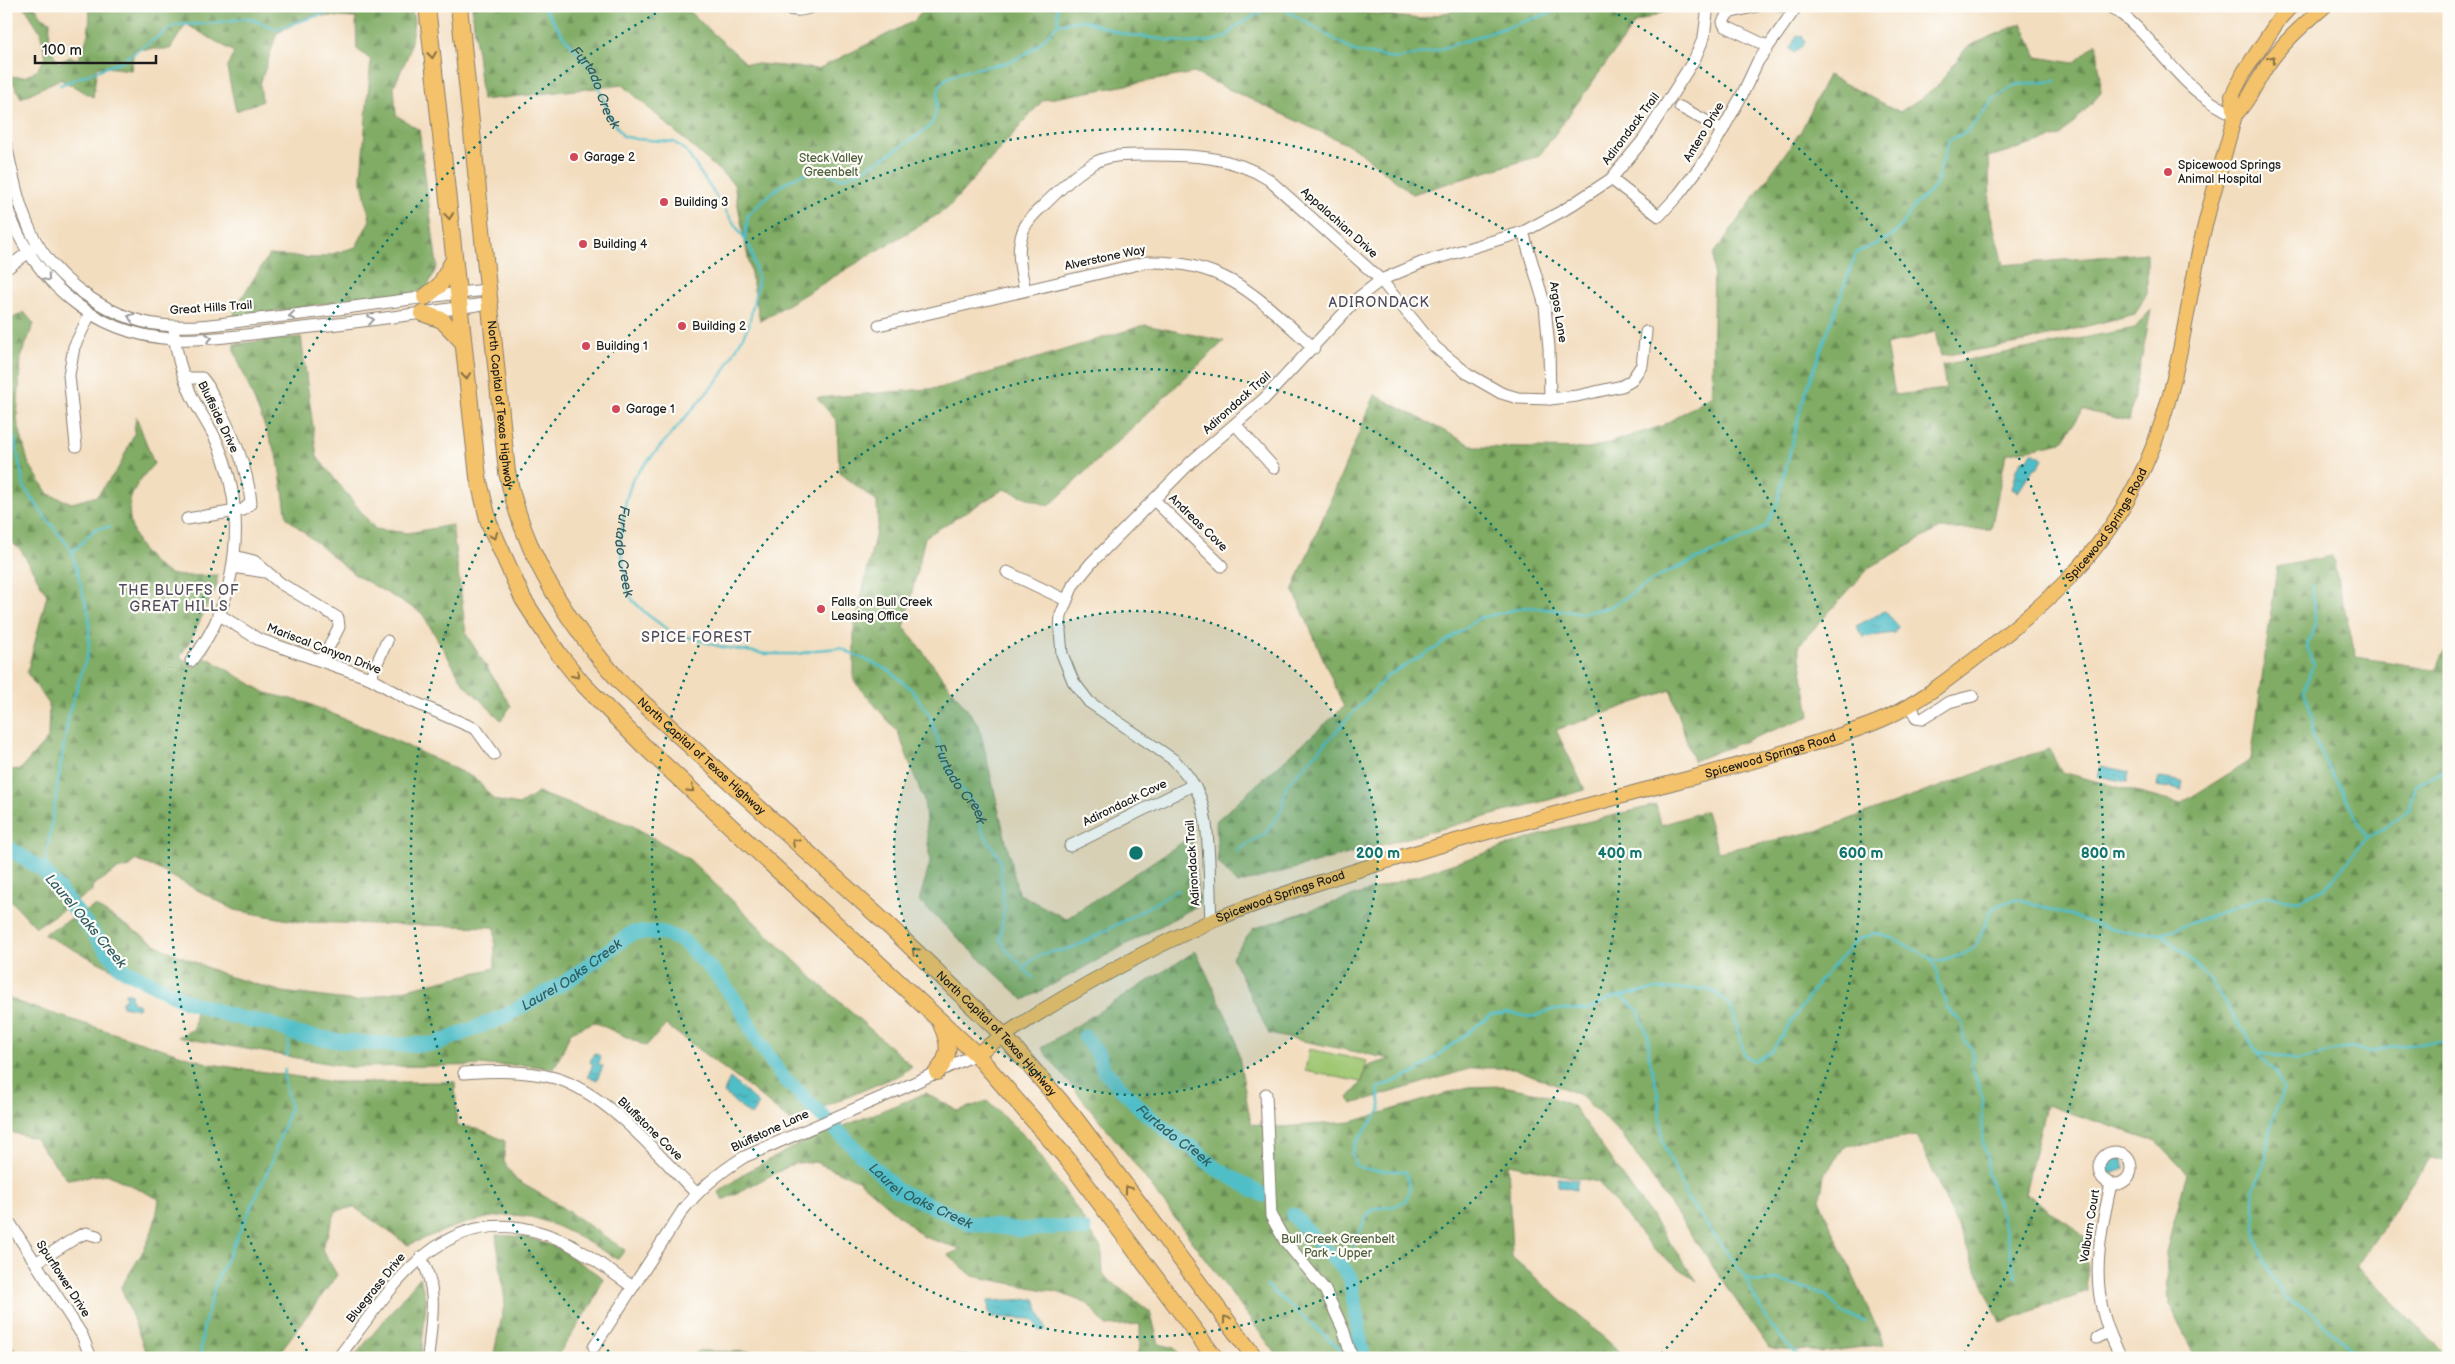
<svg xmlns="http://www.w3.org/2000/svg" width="2455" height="1364" viewBox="0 0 2455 1364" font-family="'Balsamiq Sans',sans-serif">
<defs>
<pattern id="forest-firs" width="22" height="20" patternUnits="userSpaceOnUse" patternTransform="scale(1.25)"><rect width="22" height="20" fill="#80ac65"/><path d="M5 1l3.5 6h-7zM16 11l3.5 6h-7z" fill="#688b52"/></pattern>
<pattern id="water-ripples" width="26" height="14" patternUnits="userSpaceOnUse" patternTransform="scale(1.25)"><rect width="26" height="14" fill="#50bec7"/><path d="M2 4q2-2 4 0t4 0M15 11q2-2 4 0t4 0" fill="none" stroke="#429aa1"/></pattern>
</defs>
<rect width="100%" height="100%" fill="#fdfcf7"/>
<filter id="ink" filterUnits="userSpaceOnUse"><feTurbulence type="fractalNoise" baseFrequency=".02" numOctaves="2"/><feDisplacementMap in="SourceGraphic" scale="10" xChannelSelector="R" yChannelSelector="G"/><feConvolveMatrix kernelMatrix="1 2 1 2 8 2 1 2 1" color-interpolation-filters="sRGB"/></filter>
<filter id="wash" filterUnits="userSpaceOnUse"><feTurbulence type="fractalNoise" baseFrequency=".0096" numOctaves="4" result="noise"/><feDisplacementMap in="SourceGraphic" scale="20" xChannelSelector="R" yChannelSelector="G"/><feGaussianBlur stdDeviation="1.12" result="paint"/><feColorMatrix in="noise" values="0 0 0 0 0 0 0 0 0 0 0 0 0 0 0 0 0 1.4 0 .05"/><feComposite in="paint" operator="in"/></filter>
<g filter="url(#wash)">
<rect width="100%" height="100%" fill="#f3ddbf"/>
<!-- green -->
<path fill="#a0c873" stroke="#5e7248" d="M1309,1049L1367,1061L1362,1082L1305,1071Z"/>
<!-- forest -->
<g fill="url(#forest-firs)" stroke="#4e6440">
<path d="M24,6H35L42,17L50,21L49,45L58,63L70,57L78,59C88,43 91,25 89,6H411L414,21L409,53L394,86L396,115L419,130L437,266L427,288L410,295L365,297L234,318L235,308L269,255L318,258L356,247L370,220L361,177L371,60L357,49L356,18L311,15L277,33L260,84L262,101L236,111L227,68L234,52L186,24L170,49H134L131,70L97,66L93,97L60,79L21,98L10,76C31,79 35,73 46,57L40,31Z"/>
<path d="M472,6H683L746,63L818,69L914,21L927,6H1346L1350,11L1420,19L1473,6H1679L1635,23L1539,156L1412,194L1355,148L1194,73L1043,100L947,209L760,321L734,184L623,85L482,100Z"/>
<path d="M2022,23L2037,57L2074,63L2097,43L2101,93L2061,136L1989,157L1990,212L2003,265L2147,253V293L2135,314L2024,342L1941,356L1935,332L1886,345L1895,395L1946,389L1942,365L2135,328L2151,310L2129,421L2083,410L2062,442L2006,454L1991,529H1938L1869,568L1798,646L1810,716L1693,761L1671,690L1556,730L1585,790L1237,884L1218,862L1216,821L1344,707L1293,589L1375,395L1475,447L1589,449L1662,426L1712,395L1714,254L1801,131L1828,75L1900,112L1936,88L1967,47Z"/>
<path d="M24,312L34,324L21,356L17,420L28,462L48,494L72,503L97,496L119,467L134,434L136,416L154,464C145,473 131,490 130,502C126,531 143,559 168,573C176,578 206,575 217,575V585L192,637L180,657L195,667L206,657L266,693L307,703L403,744L476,779L494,800L519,805L538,793L633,826L690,860L817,982L912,1066L902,1074L790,1121L754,1091L666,1025L646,1046L594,1022L571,1032L554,1069L525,1065L349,1067L178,1037L194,1029L195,1011L43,934L95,906L162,948L227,976L283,992L356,1001L495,968V927L300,922L235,910L154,867L135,860L130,867L117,870L92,886V891L36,927L6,895V770L21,769L48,738L49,704L27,673L47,595L21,550L6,538V322Z"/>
<path d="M1145,325L1224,341L1049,506L1004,489L925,537L904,627L979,725L1018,893L1066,919L1192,836L1199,905L1024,1000L919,901L930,863L924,801L898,732L854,681V629L878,523L877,502L839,472L837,421L817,398L940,388Z"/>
<path d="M301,337L317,457L375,529L408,533L452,525L466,634L511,706L501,720L464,684L422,613L354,574L287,518L278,459L234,350V344Z"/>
<path d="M2332,556L2356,657L2435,669L2449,646V1159H2429L2357,1266L2449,1358H2196L2169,1305L2166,1252L2187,1173L2156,1141L2046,1105L2025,1193L2085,1236L2088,1292L2000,1322L1917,1136L1845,1146L1824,1175L1820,1202L1884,1344L1824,1352L1769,1348L1623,1136L1580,1095L1514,1068H1472L1352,1104L1348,1098L1362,1082L1365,1070L1368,1066L1391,1059L1269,1034L1232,957L1253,929L1562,828L1656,805L1661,825L1706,811L1718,852L1817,831L2013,760L2049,749L2062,772L2180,804L2251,760L2277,567Z"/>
<path d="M1196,951L1235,1035L1251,1124L1281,1127L1351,1122L1468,1087L1503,1086L1543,1094L1573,1106L1697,1281L1654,1250L1598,1182L1508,1164L1512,1257L1627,1358H1279L1131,1159L1041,1048Z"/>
<path d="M6,996L20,1003L210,1064L333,1082H455L457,1126L477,1128L505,1141L504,1162L516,1180L554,1202L625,1250L618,1259C592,1245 566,1228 538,1219C498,1206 445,1230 408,1245L354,1207L336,1211L322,1249L337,1275L282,1349L273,1358H148L121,1287C142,1253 154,1239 159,1199L107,1174L67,1179L34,1138L6,1131Z"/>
<path d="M926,1093L958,1111L987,1101L1030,1141L1075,1206L1102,1250L1103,1275L1150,1312L1159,1344L1175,1348L1182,1358H1136L1140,1345V1324L1106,1326L1088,1304L1060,1293L973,1276L948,1255L961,1249L924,1237L858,1180L815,1162L795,1163L723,1200L719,1192L745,1173L799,1144Z"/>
<path d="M496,1235L526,1237L556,1247L603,1278L594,1301L556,1358H493L505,1301Z"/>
<path d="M420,1277L426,1302L421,1358H353Z"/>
<path d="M6,1337L21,1358H6Z"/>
<path d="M699,1351L1083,1358H687Z"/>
</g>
<!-- water -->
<g fill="url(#water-ripples)" stroke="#366d72">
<path d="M1797,35L1802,36L1805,43L1795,53L1790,49Z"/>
<path d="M2032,452L2043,458L2039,466L2033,469L2018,492L2012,489L2017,469L2022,460L2028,459Z"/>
<path d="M1885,611L1898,627L1894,633L1863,637L1856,626Z"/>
<path d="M2101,766L2129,772L2127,782L2098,776Z"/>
<path d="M2159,778L2184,782L2182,790L2157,786Z"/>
<path d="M125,993H131L132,1002L139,1005L138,1009L122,1006V1001L126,998Z"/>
<path d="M594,1053L601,1056L598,1064L603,1066L597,1080L588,1076L593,1064L590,1062Z"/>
<path d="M730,1078L759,1104L751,1116L724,1093Z"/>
<path d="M2112,1156L2122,1159L2125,1169L2107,1175L2103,1166Z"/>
<path d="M1558,1178L1578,1180L1576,1190L1558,1186Z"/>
<path d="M1035,1299L1046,1330L1039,1331L1036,1323L1029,1319L993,1317V1315L989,1314L988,1301Z"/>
</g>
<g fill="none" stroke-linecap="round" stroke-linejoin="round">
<!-- stream -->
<g stroke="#50bec7" stroke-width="2.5">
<path id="s1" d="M543,6L564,37L593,70L609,115L623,136L636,139L674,142L686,151L751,249L758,281L749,325L722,375L633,478L626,500L620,542L628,592L633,601L648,615L671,632L722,647L766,654H799L816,650L840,648L890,671L912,690L929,714L947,766L961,789L977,807L981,817V829L1000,859L1004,908L1000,938L1005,948L1033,978"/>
<path d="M1057,6L1058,24"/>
<path d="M1279,6L1354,51L1396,59L1434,51L1572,6"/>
<path d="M60,85L122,61L175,25L206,24L248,18L277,29L346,6"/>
<path d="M745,239L748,215C767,196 792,171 821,171C830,171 836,180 846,177C862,173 908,142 924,131C946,116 929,91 946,79C964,67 988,68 1008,62C1030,55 1043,41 1058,24L1082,20L1123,34L1190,43L1212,41L1226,37L1235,27L1271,6"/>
<path d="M14,436L24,487L45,517L71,549L89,615V649L69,713L44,871"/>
<path d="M72,553L95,529L110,527"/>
<path d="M2312,585L2315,624L2307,646L2313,665L2304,691L2313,718V738L2367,838"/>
<path d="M1236,851L1266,833L1281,811L1286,786L1387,676L1439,646L1479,618L1526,607L1583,613L1610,607L1663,574L1746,538L1766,526L1777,504L1802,403L1856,253L1894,235L1916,204L1935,187L1949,140L1968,131L1994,99L2015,85L2056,81"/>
<path d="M2163,935L2189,958L2211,981L2257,1052L2277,1074L2283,1089L2272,1124L2263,1166L2253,1192L2257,1239L2268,1268L2285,1299L2310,1311L2359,1358"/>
<path d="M1932,959L1947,1008L1962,1022L1964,1041L1971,1046L1973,1054L1971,1066L1983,1098L1982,1139L1987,1157V1173L2002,1217L2016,1276"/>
<path d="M1024,968C1048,943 1053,957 1076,946C1111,929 1144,909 1178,890"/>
<path d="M1621,996L1638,1010L1648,1036L1649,1056L1658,1094L1662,1139L1686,1196L1719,1242L1746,1278L1760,1282L1779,1280L1826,1295L1842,1313L1864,1321"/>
<path d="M2259,1052L2297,1060L2350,1047L2371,1052L2387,1047L2449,1041"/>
<path d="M287,1056L290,1032"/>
<path d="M1343,1268L1367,1216L1373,1209L1395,1206L1406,1200L1410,1190L1406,1172C1388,1168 1371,1174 1355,1165L1352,1153L1355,1144L1381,1109L1378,1088L1415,1073L1491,1015L1508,1013L1532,1017L1554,1009L1588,1010L1610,998L1656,989H1707L1716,993L1731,1006L1745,1056L1754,1061L1771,1052L1820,980L1858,939L1875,933L1888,936L1937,961L1962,955L1975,948L1991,911L1998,905L2019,899L2114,930L2162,934L2264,896L2299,900L2326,887L2367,838L2407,812L2417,784L2444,771L2449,766"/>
<path d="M1746,1279C1763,1316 1770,1330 1802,1358"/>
<path d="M1267,1286L1345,1353"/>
<path d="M200,1358L203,1329L216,1282L271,1164L290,1108L284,1080L285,1069"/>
</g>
<!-- river -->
<g stroke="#50bec7" stroke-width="15">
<path id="s2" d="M6,846L44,871L121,968L186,1001L235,1017L267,1023L297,1034L339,1041L394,1045L436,1044L505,1016L567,981L632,933L660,932L683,941L717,975L742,1010L756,1038L781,1075L897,1190L969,1223L1021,1230L1059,1227L1084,1230"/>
<path id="s3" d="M1085,1037L1098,1054L1104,1070L1142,1110L1182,1143L1192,1147L1212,1166L1263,1195"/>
<path d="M1293,1215L1350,1276L1363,1358"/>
</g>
</g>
</g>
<g filter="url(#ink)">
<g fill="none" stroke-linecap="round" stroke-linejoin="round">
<defs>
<g id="minor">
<path d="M780,6C792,11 801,12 813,6"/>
<path d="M1757,6L1728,13L1723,22L1725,26L1767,46"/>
<path d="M1780,6L1796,7"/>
<path d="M2109,6C2146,27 2166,67 2199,93C2210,102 2222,109 2235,115"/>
<path d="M1680,107L1723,130"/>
<path d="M6,145C13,175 18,205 31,232C56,284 116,324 173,326C204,328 236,321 267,318C341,310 414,297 488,290"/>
<path d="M1611,179L1659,216L1679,194L1708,156L1742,95L1758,61L1797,6"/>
<path d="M6,206C33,280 92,334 173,339C213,341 255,333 294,329C359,322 425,313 490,303"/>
<path d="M1523,232L1545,306L1549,348L1550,399"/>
<path d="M6,269L33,249"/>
<path d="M1025,290C1021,271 1016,252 1022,234C1026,219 1040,209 1050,199C1064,185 1080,170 1098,161C1114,154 1133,155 1150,155C1192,155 1232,156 1268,179L1381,280L1435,347L1468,374L1501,393L1518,398L1550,399L1577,396L1622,386L1631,381L1642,365L1646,332"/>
<path d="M879,325L1147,262C1227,260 1259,299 1314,348"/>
<path d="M174,333C176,353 182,374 190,392C197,409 209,424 217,442C248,512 240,601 191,661"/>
<path d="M185,378H202L208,386C227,424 247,460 251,503L243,510L187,519"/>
<path d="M1235,424L1274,468"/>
<path d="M76,446L69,375L74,347L90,314"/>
<path d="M1154,500L1222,566"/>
<path d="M234,556L254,561L280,583L338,618L339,627L322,660"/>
<path d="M232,567L265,572"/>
<path d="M1007,572L1066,600"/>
<path d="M218,614L258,639L370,678L409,700L476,729L494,754"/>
<path d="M370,678L387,641"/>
<path d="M1911,704L1916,718L1922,719L1949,702L1973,696"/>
<path d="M1070,846L1193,785"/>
<path d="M1211,921C1209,889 1211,822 1199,795C1193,782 1184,770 1174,760L1089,702L1073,681L1062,654L1060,631L1061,615L1073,585L1092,562L1191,462L1264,399L1358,298L1381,280L1421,263L1523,232L1564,210L1611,179L1644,139L1695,58L1704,37L1708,6"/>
<path d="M464,1073C495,1071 525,1070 555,1078C607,1093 658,1155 696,1193"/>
<path d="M1266,1094L1271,1216L1285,1241L1325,1290L1343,1329L1352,1358"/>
<circle cx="2115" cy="1168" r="16"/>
<path d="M2111,1184C2097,1247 2087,1299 2122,1358"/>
<path d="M6,1217L82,1335L91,1358"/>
<path d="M421,1257C439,1292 431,1320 428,1358"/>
<path d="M37,1262L77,1237L86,1233L97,1236"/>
<path d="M2097,1338L2108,1332"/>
<path d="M594,1347L683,1210C700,1188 720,1172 744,1157L903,1088L976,1054"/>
<path d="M338,1358C391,1289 442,1199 545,1234C577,1244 605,1268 633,1287"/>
</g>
<g id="major">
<path d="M2235,115C2250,100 2256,82 2267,66C2282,43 2304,24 2325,6"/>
<path id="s4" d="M976,1054C1048,1005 1127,959 1207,923C1248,905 1293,891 1336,877C1448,841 1562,812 1675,782C1722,770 1769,757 1815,743C1840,735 1865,728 1888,717C1921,701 1951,677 1980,655C2046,603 2096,562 2135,486C2176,409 2182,331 2200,247C2209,203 2224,159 2235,115L2232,96L2244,72L2280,18L2291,6"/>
</g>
<g id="highway">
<path d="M427,6L478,477L489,523L523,599L558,653L582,683L643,745L976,1054L1068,1160L1215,1358"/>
<path id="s5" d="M459,6L507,472C523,553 566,622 621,683L890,927L1003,1035L1074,1117L1255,1358"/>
<path d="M425,297L440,285L453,261"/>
<path d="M422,313L442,320L462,341"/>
<path d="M937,1072C951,1056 950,1043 941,1024"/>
</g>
</defs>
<!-- minor casing -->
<use href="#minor" stroke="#887c6e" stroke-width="13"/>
<!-- major casing -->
<use href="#major" stroke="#887c6e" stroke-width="16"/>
<!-- highway casing -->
<use href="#highway" stroke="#887c6e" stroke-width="18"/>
<!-- minor -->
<use href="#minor" stroke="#fff" stroke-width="11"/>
<!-- major -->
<use href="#major" stroke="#f3c26a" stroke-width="14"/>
<!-- highway -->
<use href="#highway" stroke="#f3c26a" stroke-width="16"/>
</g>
<!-- one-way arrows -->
<defs><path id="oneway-chevron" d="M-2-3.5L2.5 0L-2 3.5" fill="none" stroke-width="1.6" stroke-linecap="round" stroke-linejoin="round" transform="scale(1.25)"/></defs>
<g stroke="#886f43">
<use href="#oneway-chevron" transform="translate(432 55) rotate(84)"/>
<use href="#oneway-chevron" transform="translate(2272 59) rotate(-52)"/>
<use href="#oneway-chevron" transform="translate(449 216) rotate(85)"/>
<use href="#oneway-chevron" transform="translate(466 376) rotate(84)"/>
<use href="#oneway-chevron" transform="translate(494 536) rotate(68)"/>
<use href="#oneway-chevron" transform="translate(576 675) rotate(51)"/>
<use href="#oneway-chevron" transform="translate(691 789) rotate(43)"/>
<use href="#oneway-chevron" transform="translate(795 842) rotate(-138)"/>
<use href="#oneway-chevron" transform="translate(915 951) rotate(-136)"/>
<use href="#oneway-chevron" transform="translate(1128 1189) rotate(-127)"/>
<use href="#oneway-chevron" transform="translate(1226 1319) rotate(-127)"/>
</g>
<g stroke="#999">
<use href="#oneway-chevron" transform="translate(47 278) rotate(49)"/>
<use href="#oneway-chevron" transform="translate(292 316) rotate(174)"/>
<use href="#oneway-chevron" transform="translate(131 317) rotate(-160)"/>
<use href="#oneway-chevron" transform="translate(371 320) rotate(-7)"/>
<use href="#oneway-chevron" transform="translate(209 338) rotate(-6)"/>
</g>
</g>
<!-- distance rings -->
<circle cx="1136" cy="853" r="242" fill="#0f766e" fill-opacity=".12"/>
<g fill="none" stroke="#0f766e" stroke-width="2.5" stroke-dasharray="2.5 5">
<circle cx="1136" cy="853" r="242"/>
<circle cx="1136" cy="853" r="484"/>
<path d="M614 1357A725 725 0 1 1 1658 1357"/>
<path d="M307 1351A967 967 0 0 1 667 7M1605 7A967 967 0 0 1 1965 1351"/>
</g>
<!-- markers -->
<g fill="#d1495b" stroke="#fdfcf7" stroke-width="2">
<circle cx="574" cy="157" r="5"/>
<circle cx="2168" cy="172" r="5"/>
<circle cx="664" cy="202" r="5"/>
<circle cx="583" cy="244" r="5"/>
<circle cx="682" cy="326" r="5"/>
<circle cx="586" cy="346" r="5"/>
<circle cx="616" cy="409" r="5"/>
<circle cx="821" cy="609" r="5"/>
</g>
<g text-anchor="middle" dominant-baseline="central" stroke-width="4.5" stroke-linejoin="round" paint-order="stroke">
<!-- street labels -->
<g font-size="12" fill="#1c1c1c" stroke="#fdfcf7">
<text transform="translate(1631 129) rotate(-53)">Adirondack Trail</text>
<text transform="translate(1704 132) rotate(-59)">Antero Drive</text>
<text transform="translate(1339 223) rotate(42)">Appalachian Drive</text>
<text transform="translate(1105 258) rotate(-12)">Alverstone Way</text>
<text transform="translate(211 308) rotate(-4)">Great Hills Trail</text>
<text transform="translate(1558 312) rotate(81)">Argos Lane</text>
<text transform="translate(1237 403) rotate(-42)">Adirondack Trail</text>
<text stroke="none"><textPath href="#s5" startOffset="400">North Capital of Texas Highway</textPath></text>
<text transform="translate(218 417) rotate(64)">Bluffside Drive</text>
<text transform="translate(1198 523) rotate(44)">Andreas Cove</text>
<text stroke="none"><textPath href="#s4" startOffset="1272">Spicewood Springs Road</textPath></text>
<text transform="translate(324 649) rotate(21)">Mariscal Canyon Drive</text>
<text stroke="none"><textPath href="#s4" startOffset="854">Spicewood Springs Road</textPath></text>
<text stroke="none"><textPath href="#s5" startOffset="820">North Capital of Texas Highway</textPath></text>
<text transform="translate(1125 803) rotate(-26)">Adirondack Cove</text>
<text transform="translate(1193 863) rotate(-94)">Adirondack Trail</text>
<text stroke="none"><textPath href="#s4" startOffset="344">Spicewood Springs Road</textPath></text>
<text stroke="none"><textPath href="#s5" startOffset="1225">North Capital of Texas Highway</textPath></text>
<text transform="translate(650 1129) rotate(44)">Bluffstone Cove</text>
<text transform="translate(770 1131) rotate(-25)">Bluffstone Lane</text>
<text transform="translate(2090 1226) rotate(-81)">Valburn Court</text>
<text transform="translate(63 1279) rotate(57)">Spurflower Drive</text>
<text transform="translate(376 1288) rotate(-51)">Bluegrass Drive</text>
</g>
<!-- poi labels -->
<g font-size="12" fill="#1c1c1c" stroke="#fdfcf7" text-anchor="start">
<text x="584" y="157">Garage 2</text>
<text x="2178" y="165">Spicewood Springs<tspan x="2178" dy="14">Animal Hospital</tspan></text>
<text x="674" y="202">Building 3</text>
<text x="593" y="244">Building 4</text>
<text x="692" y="326">Building 2</text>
<text x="596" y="346">Building 1</text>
<text x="626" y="409">Garage 1</text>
<text x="831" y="602">Falls on Bull Creek<tspan x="831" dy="14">Leasing Office</tspan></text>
</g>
<!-- park labels -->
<g font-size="12" fill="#51613f" stroke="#fdfcf7">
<text x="831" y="158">Steck Valley<tspan x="831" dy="14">Greenbelt</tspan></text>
<text x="1338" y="1239">Bull Creek Greenbelt<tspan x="1338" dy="14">Park - Upper</tspan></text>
</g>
<!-- water labels -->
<g font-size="14" font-style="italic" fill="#315d60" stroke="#fdfcf7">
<text stroke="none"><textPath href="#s1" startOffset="98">Furtado Creek</textPath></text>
<text stroke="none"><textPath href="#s1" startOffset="684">Furtado Creek</textPath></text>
<text stroke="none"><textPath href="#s1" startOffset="1148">Furtado Creek</textPath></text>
<text transform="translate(86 921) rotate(50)">Laurel Oaks Creek</text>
<text stroke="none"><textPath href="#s2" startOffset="651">Laurel Oaks Creek</textPath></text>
<text stroke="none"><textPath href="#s3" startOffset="135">Furtado Creek</textPath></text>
<text stroke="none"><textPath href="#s2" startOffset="1131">Laurel Oaks Creek</textPath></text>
</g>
<!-- neighbourhood labels -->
<g font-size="14" letter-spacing="1" fill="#504b5d" stroke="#fdfcf7">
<text x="1379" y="302">ADIRONDACK</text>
<text x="179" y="590">THE BLUFFS OF<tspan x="179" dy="16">GREAT HILLS</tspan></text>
<text x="697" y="637">SPICE FOREST</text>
</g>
</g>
<circle cx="1136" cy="853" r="8" fill="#0f766e" stroke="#fdfcf7" stroke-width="2.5"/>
<g font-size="15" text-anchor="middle" font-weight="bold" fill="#0f766e" stroke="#fdfcf7" stroke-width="4.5" stroke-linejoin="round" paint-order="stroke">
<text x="1378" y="858">200 m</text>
<text x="1620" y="858">400 m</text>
<text x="1861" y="858">600 m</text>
<text x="2103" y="858">800 m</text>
</g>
<!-- margin -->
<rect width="2455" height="1364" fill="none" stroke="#fdfcf7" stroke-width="25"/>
<!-- scale -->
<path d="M35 55v8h121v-8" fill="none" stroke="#1c1c1c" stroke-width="2.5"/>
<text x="42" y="55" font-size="15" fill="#1c1c1c" stroke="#fdfcf7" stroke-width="4" paint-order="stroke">100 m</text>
</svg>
